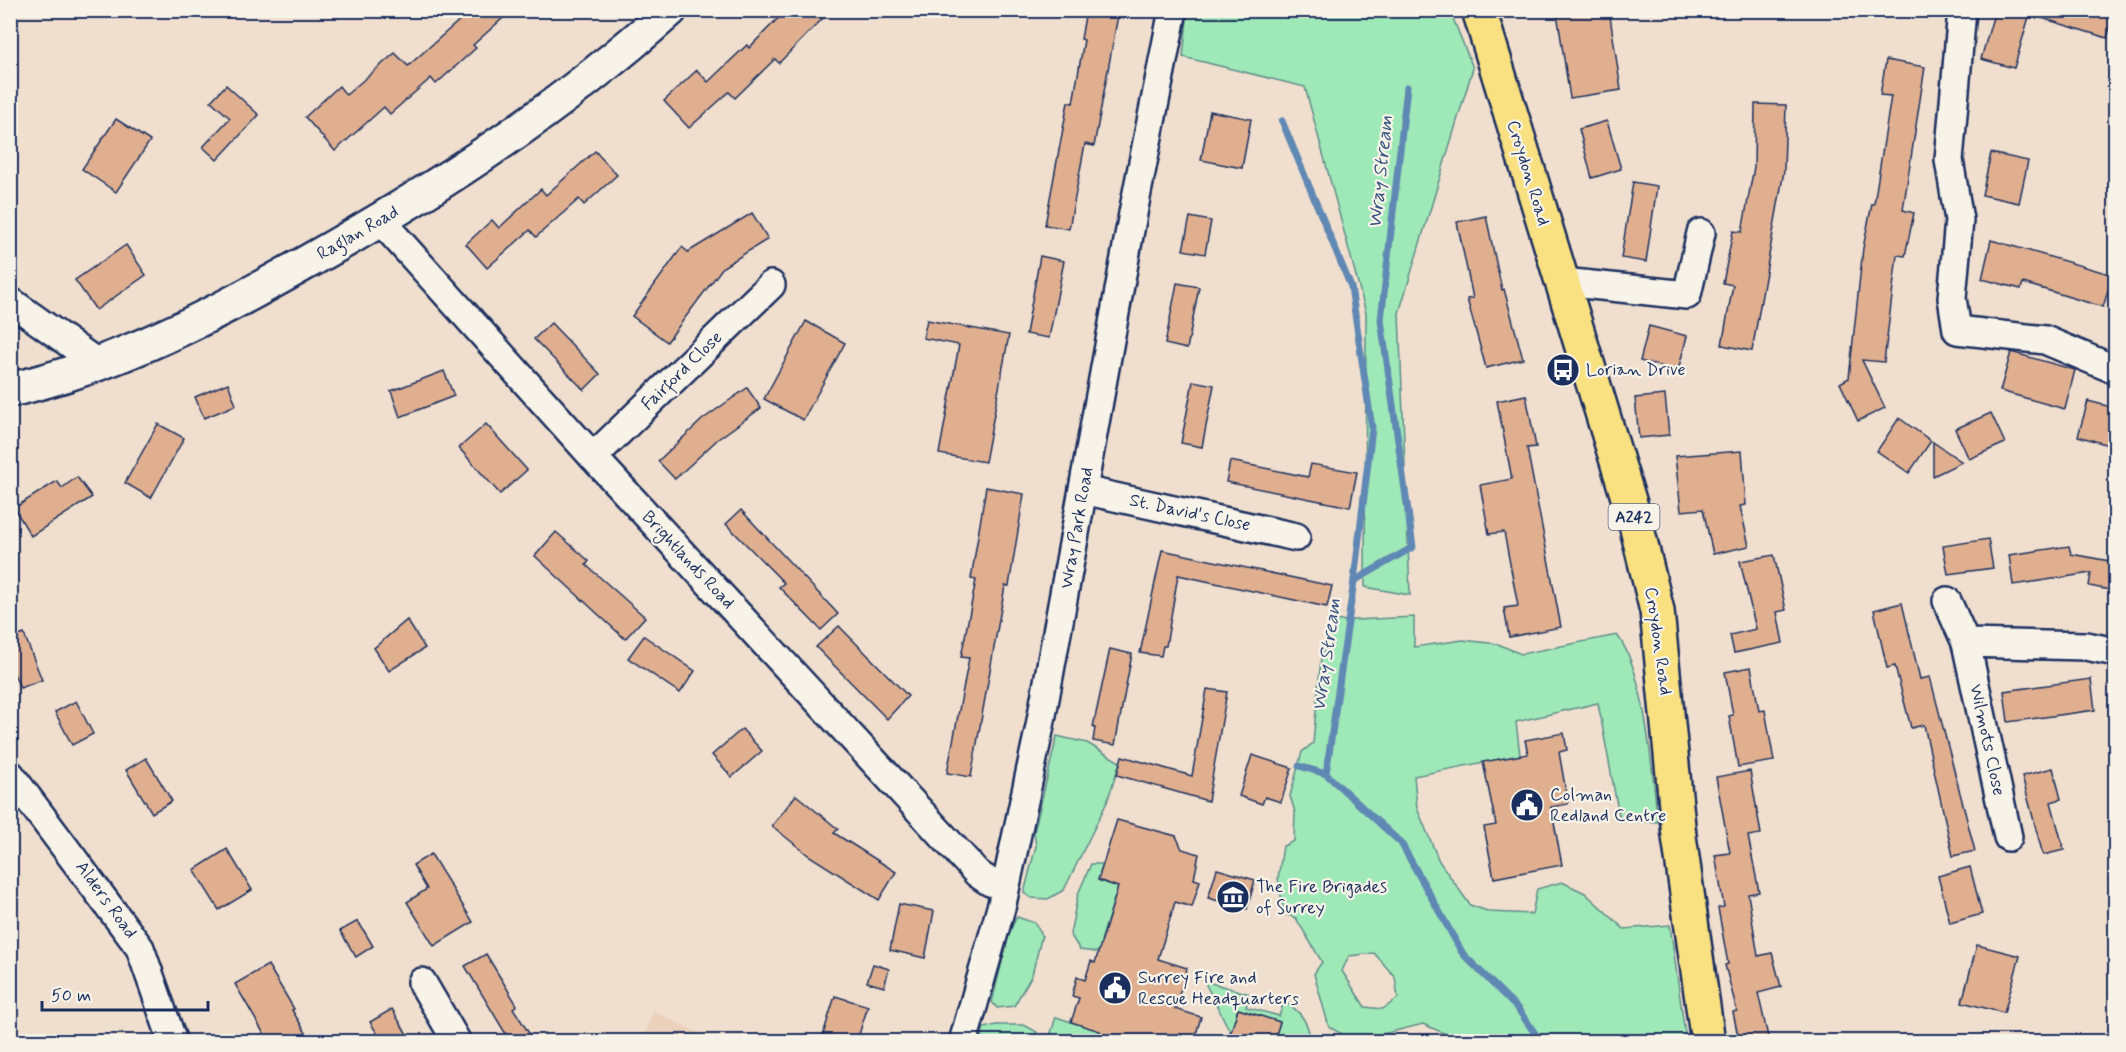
<svg xmlns="http://www.w3.org/2000/svg" width="2126" height="1052" viewBox="0 0 2126 1052" font-family="Mynerve,sans-serif">
<rect width="100%" height="100%" fill="#f0dfce"/>
<filter id="ink" filterUnits="userSpaceOnUse"><feTurbulence type="fractalNoise" baseFrequency=".0167" numOctaves="2"/><feDisplacementMap in="SourceGraphic" scale="12" xChannelSelector="R" yChannelSelector="G"/><feConvolveMatrix kernelMatrix="1 2 1 2 8 2 1 2 1" color-interpolation-filters="sRGB"/></filter>
<g filter="url(#ink)">
<!-- built -->
<path fill="#ebd1bb" d="M653,1011L715,1041H643Z"/>
<!-- green -->
<g fill="#9fe8b7" stroke="#5d8c8a" stroke-width="1.5" fill-rule="evenodd">
<path d="M1188,11H1450L1473,68L1399,313L1410,595L1365,587L1366,313L1305,87L1183,57Z"/>
<path d="M1414,617V647L1463,640L1498,644L1521,654L1617,635C1646,672 1652,773 1658,822L1620,821L1598,703L1516,722L1520,755L1414,776L1417,808L1439,861L1470,905L1490,912L1532,914L1537,889L1562,882L1585,893L1624,929L1670,925L1686,1041H1462L1423,1024L1383,1034L1347,1037L1329,1027L1314,974L1322,962L1296,918L1284,914L1278,878L1283,846L1294,841L1295,812L1290,796L1302,752L1313,743L1321,658L1335,621ZM1374,953L1395,977L1398,998L1383,1009L1365,1007L1342,971L1349,956Z"/>
<path d="M1057,736L1087,743L1120,762L1107,802L1064,890L1048,899L1031,898L1024,893L1036,846L1034,832Z"/>
<path d="M1091,864H1103L1098,880L1118,887L1101,941L1105,953L1080,950L1070,934L1078,894Z"/>
<path d="M1017,917L1035,923L1042,935L1032,975L1014,1006L997,1008L992,1002L1010,930Z"/>
<path d="M1204,981L1250,994L1246,1007L1279,1016L1284,1002C1301,1011 1308,1022 1311,1041H1274L1280,1022L1238,1009L1231,1033Z"/>
<path d="M1056,1017L1100,1031L1102,1037L1106,1039L1112,1035L1135,1041L1048,1042Z"/>
<path d="M996,1025H1024L1037,1032L1034,1041H980L984,1028Z"/>
</g>
<g fill="none" stroke-linecap="round" stroke-linejoin="round">
<!-- stream -->
<g stroke="#6188b4" stroke-width="7">
<path d="M1282,121L1351,287L1372,428L1354,581L1326,774"/>
<path d="M1354,581L1413,547L1381,320L1407,87"/>
<path d="M1299,766L1326,774L1401,843L1463,954L1518,1009L1541,1042"/>
</g>
</g>
<!-- building -->
<g fill="#dfaf90" stroke="#1b2f5e" stroke-width="1.5">
<path d="M471,10H512L473,45L476,48L436,84L431,78L390,114L384,107L335,151L305,117L339,86L346,95L395,53L408,66Z"/>
<path d="M786,10H831L779,63L775,59L735,98L729,92L689,128L664,101L697,70L708,82L747,45L749,48Z"/>
<path d="M1086,10H1119L1094,146L1085,144L1069,229L1045,225L1068,102L1073,103L1084,40L1081,39Z"/>
<path d="M1571,10H1609L1621,90L1570,98L1557,13Z"/>
<path d="M1995,10H2031L2014,68L1981,59Z"/>
<path d="M2033,10H2115V12L2107,38L2032,15Z"/>
<path d="M1886,60L1925,67L1903,210L1914,213L1905,256L1897,255L1884,362L1862,360L1885,408L1858,421L1840,383L1849,378L1863,248L1872,204H1874L1891,96L1880,95Z"/>
<path d="M226,85L259,115L217,160L203,147L230,118L211,101Z"/>
<path d="M1755,104L1786,105L1784,171L1752,351L1722,345L1733,285L1723,283L1733,231L1742,232L1754,167Z"/>
<path d="M1210,111L1251,119L1242,168L1201,160Z"/>
<path d="M116,119L150,141L116,192L82,169Z"/>
<path d="M1607,121L1621,169L1592,178L1579,129Z"/>
<path d="M595,151L617,175L584,205L579,199L536,237L530,230L487,268L466,244L492,220L499,228L541,189L546,195Z"/>
<path d="M1991,153L2028,161L2019,203L1982,195Z"/>
<path d="M1633,182L1657,186L1646,262L1621,258Z"/>
<path d="M752,213L768,239L723,267L667,342L632,316L682,247L688,252Z"/>
<path d="M1486,216L1502,290L1504,289L1523,359L1486,368L1467,299L1473,298L1457,222Z"/>
<path d="M1190,217L1211,221L1205,254L1183,250Z"/>
<path d="M1991,240L2113,275L2103,307L2023,283L2021,289L1982,279Z"/>
<path d="M126,245L146,275L96,310L75,280Z"/>
<path d="M1040,256L1064,261L1049,338L1026,334Z"/>
<path d="M1177,283L1199,287L1187,349L1165,344Z"/>
<path d="M927,320L1009,335L985,462L939,454L959,345L923,338Z"/>
<path d="M806,321L845,343L803,420L764,399Z"/>
<path d="M551,323L600,374L584,390L534,339Z"/>
<path d="M1649,326L1687,336L1678,371L1640,361Z"/>
<path d="M2011,352L2075,370L2065,409L2000,391Z"/>
<path d="M444,371L454,396L400,417L391,391Z"/>
<path d="M1193,381L1214,385L1202,447L1181,443Z"/>
<path d="M228,383L236,405L204,418L195,397Z"/>
<path d="M747,388L761,408L718,439L675,479L658,461L703,419Z"/>
<path d="M1526,395L1536,447L1527,448L1561,627L1509,637L1504,608L1518,606L1504,532L1489,534L1480,485L1512,479L1497,401Z"/>
<path d="M1665,395L1669,435L1639,438L1635,398Z"/>
<path d="M2088,401L2115,408V447L2078,436Z"/>
<path d="M1991,413L2005,443L1969,459L1955,429Z"/>
<path d="M1899,418L1931,441L1909,473L1877,451Z"/>
<path d="M158,424L184,438L151,498L125,483Z"/>
<path d="M486,424L527,470L500,494L459,448Z"/>
<path d="M1933,442L1962,462L1933,476Z"/>
<path d="M1742,451L1746,505L1740,506L1749,546L1713,554L1703,509L1681,511L1675,456Z"/>
<path d="M1230,461L1308,477L1311,464L1357,472L1350,507L1226,482Z"/>
<path d="M77,477L92,497L31,536L14,508L57,481L62,488Z"/>
<path d="M986,487L1024,494L1009,586H1005L971,777L947,773L969,658L961,657L976,580L971,579Z"/>
<path d="M741,510L838,614L821,630L779,587L784,583L726,524Z"/>
<path d="M556,532L589,561L586,565L645,617L625,639L535,556Z"/>
<path d="M1988,539L1993,568L1948,574L1943,546Z"/>
<path d="M2069,546L2071,554L2115,562V591L2089,586L2091,573L2013,585L2009,555Z"/>
<path d="M1162,550L1332,586L1327,607L1178,575L1166,646H1163L1161,656L1140,653Z"/>
<path d="M1774,555L1786,610L1777,612L1783,643L1734,653L1730,635L1756,629L1740,561Z"/>
<path d="M1902,603L1920,679L1930,677L1975,851L1953,856L1924,725L1911,728L1895,666L1887,668L1874,610Z"/>
<path d="M407,620L425,648L389,671L374,648Z"/>
<path d="M839,626L908,696L887,719L816,647Z"/>
<path d="M24,634L42,680L20,688L10,664V639Z"/>
<path d="M644,636L695,671L680,693L628,658Z"/>
<path d="M1110,649L1132,654L1115,745L1093,741L1095,728L1093,727Z"/>
<path d="M1751,667L1759,711L1765,710L1774,761L1738,767L1729,716L1733,715L1725,672Z"/>
<path d="M2091,679L2095,710L2008,722L2004,691Z"/>
<path d="M1207,689L1227,692L1208,801L1117,775L1122,756L1192,776Z"/>
<path d="M76,701L93,734L72,745L55,712Z"/>
<path d="M742,729L762,751L732,777L712,755Z"/>
<path d="M1564,733L1567,750L1559,752L1568,804L1551,807L1562,865L1494,878L1484,827L1496,825L1483,762L1528,754L1525,740Z"/>
<path d="M1252,755L1292,768L1281,802L1265,797L1262,804L1239,796Z"/>
<path d="M146,758L172,801L152,813L126,770Z"/>
<path d="M2053,768L2061,799L2051,802L2064,850L2043,855L2022,776Z"/>
<path d="M1750,771L1761,834L1748,836L1759,892L1748,894L1758,956L1772,953L1781,987L1758,993L1769,1041H1739L1733,1012L1737,1011L1725,965L1728,964L1718,908L1724,907L1715,855L1730,853L1716,777Z"/>
<path d="M796,795L838,829L834,833L896,872L879,900L808,855L772,826Z"/>
<path d="M1117,820L1176,836L1182,849L1199,854L1194,879L1200,881L1192,907L1175,902L1158,959L1187,968L1175,1009L1201,1017L1194,1041L1175,1036L1174,1041H1135L1112,1035L1103,1041L1100,1031L1071,1022L1079,998L1072,996L1077,977L1085,980L1091,961L1095,963L1118,887L1098,880Z"/>
<path d="M227,849L252,890L219,910L194,870Z"/>
<path d="M431,854L473,922L434,946L407,902L427,889L413,865Z"/>
<path d="M1970,867L1982,914L1950,923L1938,876Z"/>
<path d="M1217,869L1255,880L1247,909L1208,898Z"/>
<path d="M899,904L934,911L925,958L890,950Z"/>
<path d="M358,921L373,946L356,957L340,931Z"/>
<path d="M1977,945L2020,956L2004,1013L1962,1002Z"/>
<path d="M486,954L517,1005L513,1008L534,1041H510L465,966Z"/>
<path d="M873,964L889,969L884,987L867,982Z"/>
<path d="M268,965L294,1009L292,1010L311,1041H268L235,984Z"/>
<path d="M835,996L868,1006L857,1041H821Z"/>
<path d="M392,1009L411,1041H382L370,1022Z"/>
<path d="M1238,1009L1280,1022L1274,1041H1228Z"/>
</g>
<g fill="none" stroke-linecap="round" stroke-linejoin="round">
<defs>
<g id="minor">
<path d="M1962,10L1949,160L1959,220L1952,298L1957,330L2045,340L2116,370"/>
<path d="M381,221L593,457L978,874L990,882L1005,886"/>
<path d="M1563,282L1687,295L1701,233"/>
<path d="M10,301L100,365"/>
<path d="M593,457L771,285"/>
<path d="M1083,490L1296,537"/>
<path d="M1947,601L1966,643"/>
<path d="M10,774L140,948L173,1042"/>
<path d="M2008,837L1966,643L2086,646L2116,652"/>
<path d="M422,982L457,1042"/>
<path d="M963,1042L1002,904L1040,726L1134,208L1173,10"/>
</g>
<path id="tertiary" d="M10,390C118,365 214,315 309,261C437,189 560,109 670,10"/>
<path id="primary" d="M1479,10L1635,520L1657,611L1679,836L1708,1042"/>
</defs>
<!-- minor casing -->
<use href="#minor" stroke="#1b2f5e" stroke-width="32"/>
<!-- tertiary casing -->
<use href="#tertiary" stroke="#1b2f5e" stroke-width="38"/>
<!-- primary casing -->
<use href="#primary" stroke="#1b2f5e" stroke-width="38"/>
<!-- minor -->
<use href="#minor" stroke="#f7f3e8" stroke-width="27"/>
<!-- tertiary -->
<use href="#tertiary" stroke="#f7f3e8" stroke-width="33"/>
<!-- primary -->
<use href="#primary" stroke="#f9e181" stroke-width="33"/>
</g>
</g>
<!-- icons -->
<defs>
<symbol id="bus-disc" viewBox="-11 -11 22 22"><circle r="9.5" fill="#1b2f5e" stroke="#f7f3e8"/><path d="M-5-6H5V4H4V6H2V4H-2V6H-4V4H-5ZM-3.5-4V0h7V-4ZM-3.5 1.2v1.5H-2V1.2ZM2 1.2v1.5H3.5V1.2Z" fill="#fff"/></symbol>
<symbol id="civic-disc" viewBox="-11 -11 22 22"><circle r="9.5" fill="#1b2f5e" stroke="#f7f3e8"/><path d="M-.6-6.5H3V-4.5H.6V-3L4-1V1h2V6H-6V1h2V-1L-.6-3ZM-1.2 2.5V6h2.4V2.5Z" fill="#fff"/></symbol>
<symbol id="museum-disc" viewBox="-11 -11 22 22"><circle r="9.5" fill="#1b2f5e" stroke="#f7f3e8"/><path d="M0-6L6-3V-2H-6V-3ZM-5-1h2V3h-2ZM-1-1h2V3h-2ZM3-1h2V3H3ZM-6 4H6V6H-6Z" fill="#fff"/></symbol>
</defs>
<g fill-rule="evenodd">
<use href="#bus-disc" x="1544" y="351" width="38" height="38"/>
<use href="#civic-disc" x="1508" y="786" width="38" height="38"/>
<use href="#museum-disc" x="1214" y="878" width="38" height="38"/>
<use href="#civic-disc" x="1096" y="969" width="38" height="38"/>
</g>
<g text-anchor="middle" dominant-baseline="central" stroke-width="4.5" stroke-linejoin="round" paint-order="stroke">
<!-- shield labels -->
<rect fill="#f7f3e8" stroke="#5d6a87" stroke-width="1.5" x="1608.5" y="504" width="51" height="26" rx="4.5"/>
<g font-size="16" font-weight="bold" fill="#1b2f5e">
<text x="1634" y="517">A242</text>
</g>
<!-- street labels -->
<g font-size="18" fill="#1b2f5e" stroke="#f7f3e8">
<text transform="translate(1528 173) rotate(73)">Croydon Road</text>
<text transform="translate(358 233) rotate(-30)">Raglan Road</text>
<text transform="translate(682 371) rotate(-44)">Fairford Close</text>
<text transform="translate(1190 513) rotate(12)">St. David's Close</text>
<text transform="translate(1077 528) rotate(-80)">Wray Park Road</text>
<text transform="translate(688 560) rotate(47)">Brightlands Road</text>
<text transform="translate(1658 641) rotate(82)">Croydon Road</text>
<text transform="translate(1987 740) rotate(78)">Wilmots Close</text>
<text transform="translate(106 900) rotate(54)">Alders Road</text>
</g>
<!-- poi labels -->
<g font-size="18" fill="#1b2f5e" stroke="#f7f3e8" text-anchor="start">
<text x="1586" y="370">Lorian Drive</text>
<text x="1550" y="795">Colman<tspan x="1550" dy="21">Redland Centre</tspan></text>
<text x="1256" y="887">The Fire Brigades<tspan x="1256" dy="21">of Surrey</tspan></text>
<text x="1138" y="978">Surrey Fire and<tspan x="1138" dy="21">Rescue Headquarters</tspan></text>
</g>
<!-- water labels -->
<g font-size="20" font-style="italic" fill="#385482" stroke="#f7f3e8">
<text transform="translate(1381 172) rotate(-84)">Wray Stream</text>
<text transform="translate(1327 655) rotate(-82)">Wray Stream</text>
</g>
</g>
<!-- margin -->
<rect width="2126" height="1052" fill="none" stroke="#f7f3e8" stroke-width="36"/>
<rect x="18" y="18" width="2090" height="1016" fill="none" stroke="#1b2f5e" stroke-width="2" filter="url(#ink)"/>
<!-- scale -->
<path d="M42 1001v9h166v-9" fill="none" stroke="#1b2f5e" stroke-width="3"/>
<text x="51" y="1001" font-size="18" fill="#1b2f5e" stroke="#f7f3e8" stroke-width="4.5" paint-order="stroke">50 m</text>
</svg>
